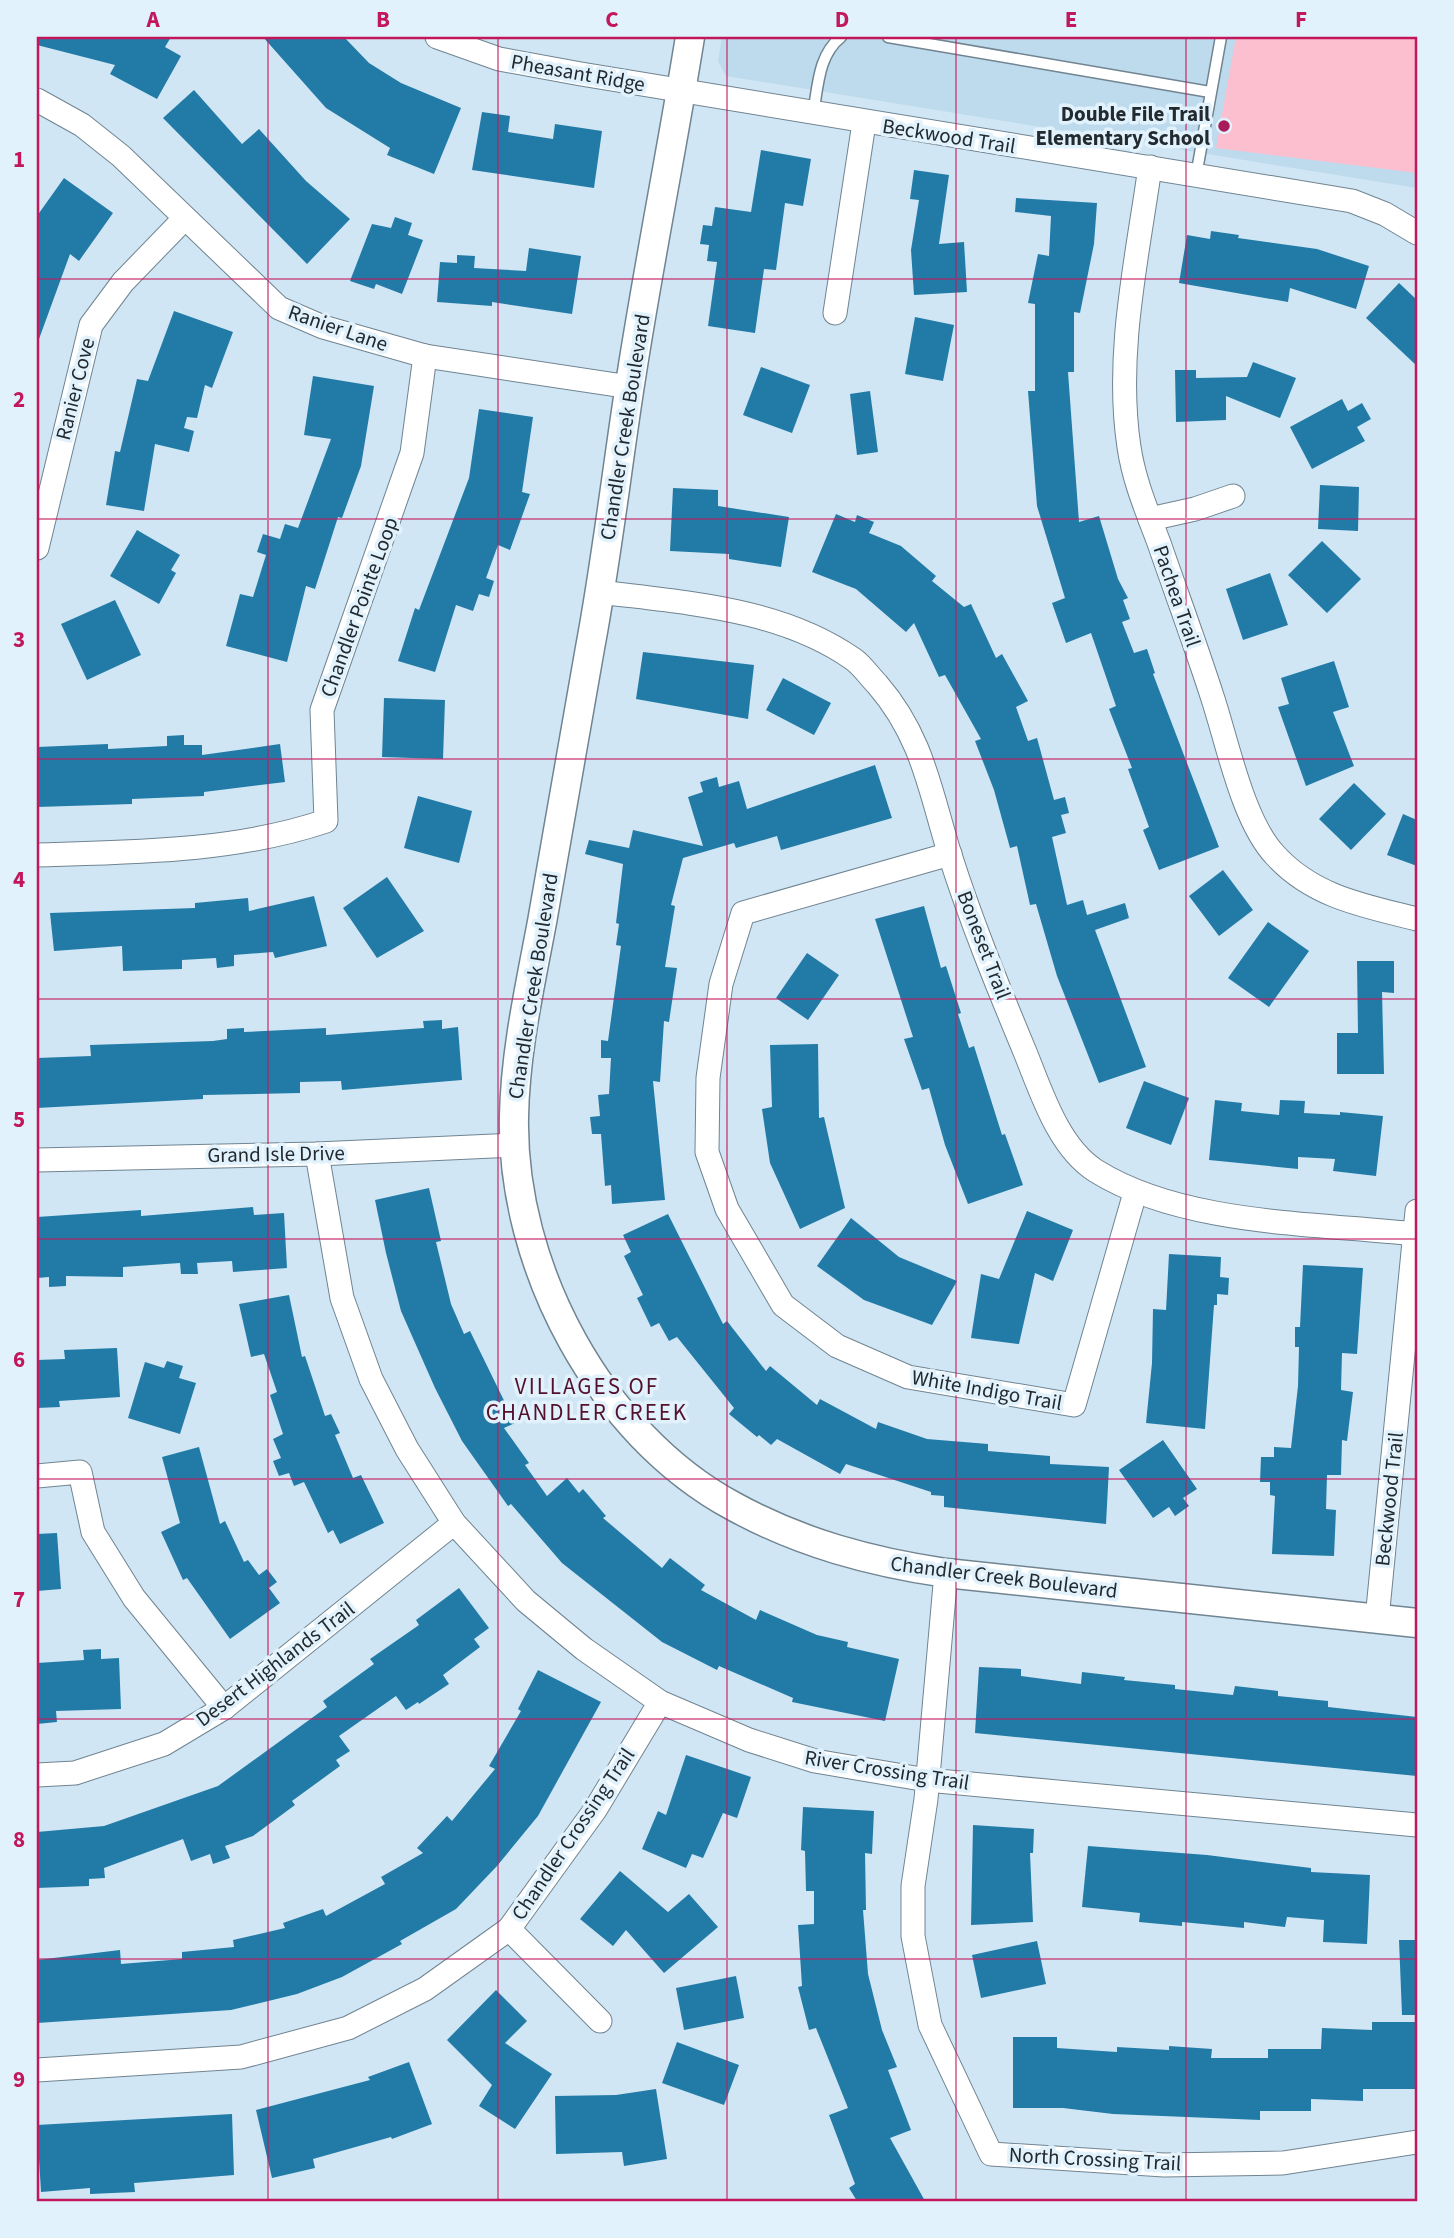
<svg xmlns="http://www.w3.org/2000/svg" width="1454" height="2238" viewBox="0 0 1454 2238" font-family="'Source Sans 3',sans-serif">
<rect width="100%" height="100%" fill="#d0e6f4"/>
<!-- built -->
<path fill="#bedaed" d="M722,37H1417V188L726,76L718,61Z"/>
<!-- green -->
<path fill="#fbbfd0" d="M1236,37H1417V173L1216,148Z"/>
<!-- building -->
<g fill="#227ba7">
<path d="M37,37H171L165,47L181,56L157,99L110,74L115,65L37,45Z"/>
<path d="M263,37H344L369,63L401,83L461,108L434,174L387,155L390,148L326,108Z"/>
<path d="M194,90L242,144L259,129L306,181L350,219L307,264L163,118Z"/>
<path d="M482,112L510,116L508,132L553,139L555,124L602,131L594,188L472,170Z"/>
<path d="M761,150L811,159L803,206L785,203L776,270L764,269L755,333L708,326L717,262L707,261L709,245L700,244L703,225L712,226L715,207L751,212Z"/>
<path d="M914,170L949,175L939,244L964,242L967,292L914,295L911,250L919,200L910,199Z"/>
<path d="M64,178L113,213L79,261L70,254L39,339L37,216Z"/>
<path d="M1016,198L1097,203L1094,244L1080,313L1074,312V372H1068L1079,522L1099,516L1118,579L1128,598L1123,600L1130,619L1122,622L1134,653L1147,649L1155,673L1153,674L1219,847L1159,870L1143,830L1149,827L1128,769L1132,768L1109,709L1116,706L1091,633L1066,643L1052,603L1065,598L1037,506L1028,391H1035V304L1028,303L1038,254L1049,256L1051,216L1015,212Z"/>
<path d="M395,217L412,223L408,235L423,240L402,294L376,284L374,289L350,281L372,224L391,228Z"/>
<path d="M1211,231L1239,235L1238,238L1317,249L1369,266L1356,309L1290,288L1288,302L1179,283L1187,235L1210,239Z"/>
<path d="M529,248L581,256L572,314L492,302V306L437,302L440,262L457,263V255L475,256L474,268L526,271Z"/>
<path d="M1399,283L1417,300V366L1366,318Z"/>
<path d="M174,311L233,332L212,388L205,385L197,418L187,417L184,428L194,431L189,452L155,444L144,511L106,505L115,451L120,452L137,379L148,381Z"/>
<path d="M915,317L954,325L943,381L905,374Z"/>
<path d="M1253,362L1296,378L1280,418L1226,396V420L1176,422L1175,370H1196V378L1247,377Z"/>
<path d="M761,367L810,385L792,433L743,415Z"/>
<path d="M313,376L374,386L361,466L342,518L338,517L315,589L306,586L287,662L226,646L240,594L253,597L266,555L257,552L263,534L280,539L285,524L298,528L331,439L304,435Z"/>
<path d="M870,391L878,452L857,455L850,394Z"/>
<path d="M1342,399L1348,411L1362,403L1371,419L1357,427L1365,441L1312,469L1290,427Z"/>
<path d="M479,409L533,417L522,492L530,494L510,550L498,545L486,578L494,581L489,597L479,594L473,611L456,605L435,672L398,661L415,608L419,610L469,478Z"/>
<path d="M1320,485L1359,487L1358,531L1318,529Z"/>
<path d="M673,488L718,490V506L789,517L781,567L729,559V554L670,551Z"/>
<path d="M836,514L855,522L857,515L874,522L869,533L901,546L936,576L932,581L964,607L971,604L996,658L1002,654L1028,701L1016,707L1028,741L1037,738L1054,800L1065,797L1069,813L1061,815L1066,833L1052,837L1067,905L1083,900L1087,915L1125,903L1129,918L1095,930L1146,1067L1099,1083L1057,976L1036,904L1030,905L1017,846L1010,848L994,790L975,741L981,739L945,675L939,677L914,623L906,632L856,589L812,572Z"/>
<path d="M137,530L180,555L171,570L176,573L159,604L110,576Z"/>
<path d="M1322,541L1361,579L1327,613L1288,575Z"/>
<path d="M1270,573L1288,625L1243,640L1226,589Z"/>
<path d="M115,600L141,655L87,680L61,624Z"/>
<path d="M643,652L754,665L748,719L636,699Z"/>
<path d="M1334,661L1349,707L1333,712L1354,766L1306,786L1278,707L1289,704L1281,678Z"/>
<path d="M783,678L831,703L814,735L766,710Z"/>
<path d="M384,698L445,700L443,759L382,757Z"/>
<path d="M184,735V745H202V755L280,744L285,782L204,792V796L132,799V804L37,807V747L108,744V749L167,746V736Z"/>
<path d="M875,765L892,818L781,850L777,836L736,848L734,843L683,858L671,905L675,906L665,967L677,968L669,1022L664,1021L660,1082L653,1081L665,1200L612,1204L611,1185L605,1186L601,1134H592L590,1117L600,1116L598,1095L609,1094L611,1058H601V1040L608,1041L621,946L616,945L619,924L616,923L623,864L585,854L589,840L629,848L633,830L703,846L688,797L703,792L700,782L717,777L719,787L739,781L747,809Z"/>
<path d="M1354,783L1386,814L1351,850L1319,819Z"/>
<path d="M418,796L472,811L459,863L404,848Z"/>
<path d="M1403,814L1417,820V866L1387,855Z"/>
<path d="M1223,870L1253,910L1219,936L1189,896Z"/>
<path d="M387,877L424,931L377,958L343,908Z"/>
<path d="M314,896L327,946L275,958L273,952L234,955V966L217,968L216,958L182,960V969L123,971L122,946L54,951L50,913L195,908V903L248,898L249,911Z"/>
<path d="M924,906L941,968L946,966L961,1013L958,1014L969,1048L974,1046L1002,1135L1005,1134L1023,1185L968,1204L945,1145L929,1088L922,1090L904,1039L913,1037L875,919Z"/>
<path d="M1268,922L1309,951L1269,1007L1228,978Z"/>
<path d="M807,953L839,975L808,1020L776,998Z"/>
<path d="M1357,961H1394V993L1382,992L1384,1074H1337V1033H1358Z"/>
<path d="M442,1020V1029L458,1027L462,1080L342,1090L341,1081L300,1082V1093L203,1095V1099L37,1108V1058L91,1056L90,1045L213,1041L227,1039V1029L244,1028V1032L326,1028V1035L424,1028L423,1021Z"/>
<path d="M818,1044L819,1118L824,1117L845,1208L800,1229L770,1163L762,1109L772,1107L770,1045Z"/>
<path d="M1144,1081L1189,1098L1171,1145L1126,1128Z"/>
<path d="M1215,1100L1242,1103L1241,1111L1279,1115L1280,1100L1305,1101L1304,1113L1340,1115V1112L1383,1116L1376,1176L1333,1171L1335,1159L1298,1157V1169L1209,1160Z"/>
<path d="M429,1188L441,1241L436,1242L451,1304L464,1334L470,1331L515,1423L504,1428L529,1463L525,1465L547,1496L567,1478L579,1493L583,1489L606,1516L603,1518L662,1568L670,1558L705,1585L701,1590L756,1620L760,1610L817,1635L848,1642L847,1647L899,1659L885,1721L792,1702L793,1698L719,1666L717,1670L662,1642L562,1563L511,1504L508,1506L462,1441L435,1388L401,1311L386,1253L375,1200Z"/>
<path d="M253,1207L254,1215L284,1213L287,1268L233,1272L232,1261L197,1263L198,1274H181L180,1263L123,1267V1277L66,1276V1286L49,1287V1277L37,1278V1217L141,1210V1216Z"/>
<path d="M1027,1211L1073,1230L1053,1281L1035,1273L1019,1344L971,1338L981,1274L999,1279Z"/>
<path d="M668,1214L723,1324L727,1321L766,1371L770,1366L817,1405L820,1399L876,1429L878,1422L927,1439L988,1444V1451L1050,1456V1464L1109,1467L1106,1524L944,1507V1496L931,1495V1492L846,1464L840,1474L777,1439L771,1445L759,1435L757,1437L729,1414L734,1408L677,1337L669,1341L659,1323L651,1327L637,1298L643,1295L624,1256L631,1252L623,1235Z"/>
<path d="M851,1218L899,1257L957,1281L932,1325L864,1300L817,1266Z"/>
<path d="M1169,1254L1221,1257L1220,1277L1229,1278L1228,1295L1217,1294V1305H1214L1205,1429L1146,1423L1152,1363L1153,1309L1166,1310Z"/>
<path d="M1303,1265L1363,1268L1357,1354L1342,1353L1341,1390L1353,1392L1347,1441L1342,1440L1341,1475H1327L1326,1509L1336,1510L1334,1556L1272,1554L1275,1496L1270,1495V1482H1260L1261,1457H1274V1447L1291,1448L1298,1386L1299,1347H1295V1327H1300Z"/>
<path d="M289,1295L302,1357L305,1356L325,1416L331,1414L340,1433L335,1435L353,1478L361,1475L384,1523L340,1544L333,1530L328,1533L304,1482L294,1486L289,1473L279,1476L273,1461L281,1458L273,1439L283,1434L270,1395L277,1392L264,1354L251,1357L239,1304Z"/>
<path d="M117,1348L120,1397L59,1401L60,1407L37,1408V1360L65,1359L64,1350Z"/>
<path d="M167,1361L183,1366L179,1378L196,1383L180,1434L128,1418L145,1362L164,1368Z"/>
<path d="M1163,1440L1197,1489L1183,1498L1189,1506L1175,1516L1169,1507L1153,1518L1119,1470Z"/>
<path d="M199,1447L220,1524L225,1521L244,1562L248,1560L259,1575L267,1569L277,1582L269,1588L280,1603L230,1639L187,1578L183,1580L161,1532L180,1523L162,1457Z"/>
<path d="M57,1533L61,1589L37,1591V1534Z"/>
<path d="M459,1588L489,1628L474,1639L480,1647L443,1675L449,1684L419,1704L418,1702L406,1710L396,1696L339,1736L350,1751L336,1760L340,1766L292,1801L295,1805L253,1836L225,1846L230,1858L213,1864L210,1854L191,1861L183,1839L104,1868L105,1878L89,1879V1886L37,1888V1832L104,1826L218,1786L327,1707L323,1701L374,1664L370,1659L419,1625L416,1620Z"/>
<path d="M101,1649V1659L119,1658L121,1709L56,1711L57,1722L37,1724V1663L84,1660L83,1650Z"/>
<path d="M979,1667L1021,1669V1676L1081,1684L1082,1672L1125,1677L1124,1680L1175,1685V1689L1233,1695L1235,1686L1278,1691V1696L1328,1701V1707L1417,1717V1776L975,1733Z"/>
<path d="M538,1670L601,1702L538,1816L497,1866L456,1909L400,1941L402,1944L342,1977L297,1994L231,2010L37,2023V1960L120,1950L121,1964L182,1959V1952L234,1947L233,1940L285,1928L283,1923L323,1909L326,1916L385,1884L381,1877L423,1853L417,1848L447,1816L452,1821L495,1769L489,1766L521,1711L518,1709Z"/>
<path d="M686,1755L751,1777L737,1818L723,1813L703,1858L692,1854L686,1868L642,1849L658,1811L666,1815Z"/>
<path d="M803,1807L874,1811L872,1854L865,1853L866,1910H863L868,1974L882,2030L897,2067L888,2070L911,2130L890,2138L925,2201H857L849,2188L855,2184L829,2115L848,2108L816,2028L809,2030L798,1987L802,1986L798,1925L814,1924V1891H806L805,1851L801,1850Z"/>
<path d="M973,1825L1034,1829L1033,1853H1030L1033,1922L971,1925Z"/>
<path d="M1088,1846L1207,1855L1311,1868V1872L1370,1875L1367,1944L1323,1942L1324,1920L1287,1917L1285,1927L1244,1922V1928L1182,1922V1926L1139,1922L1140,1913L1082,1907Z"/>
<path d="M620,1871L668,1912L689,1894L718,1927L664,1973L626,1930L613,1946L580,1919Z"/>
<path d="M1399,1940H1417V2015H1402Z"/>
<path d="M1037,1941L1046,1984L981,1998L972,1955Z"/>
<path d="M736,1976L744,2018L684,2030L676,1988Z"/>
<path d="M496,1990L527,2021L505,2043L552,2074L515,2129L479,2106L492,2085L447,2040Z"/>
<path d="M1372,2022H1415V2089H1363V2101L1311,2099V2111H1260V2120L1113,2114L1063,2108H1013V2037H1057V2048L1117,2052V2047L1169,2050V2046L1212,2049L1211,2058H1268V2049H1321L1322,2028L1372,2030Z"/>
<path d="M677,2042L739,2065L724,2105L662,2083Z"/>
<path d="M409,2062L432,2124L392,2139L391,2137L313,2159L315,2168L272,2178L256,2110L370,2080L368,2077Z"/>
<path d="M656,2089L667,2159L624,2166L622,2152L556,2154L555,2096L616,2095Z"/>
<path d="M232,2114L234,2175L134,2183L135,2192L90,2194V2188L41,2192L37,2125Z"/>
</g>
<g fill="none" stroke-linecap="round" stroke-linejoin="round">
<defs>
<g id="service">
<path d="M888,37L1210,92"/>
<path d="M813,114C818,87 818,55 841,37"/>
<path d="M1196,176L1221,37"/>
</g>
<g id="minor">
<path d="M437,37L499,59L581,74L1352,201L1385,214L1417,233"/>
<path d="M37,100L82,125L121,156L279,308L323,327L425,356L630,387"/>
<path d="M1150,167C1137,259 1115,355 1129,447C1134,481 1147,511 1159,543C1177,595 1196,646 1213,699C1228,745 1243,821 1275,855C1313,897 1365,906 1417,919"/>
<path d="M835,313L864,123"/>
<path d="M1150,519L1195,509L1233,496"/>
<path d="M37,548L91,325L123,282L184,219"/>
<path d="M600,592C686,603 780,608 853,659C862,665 869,676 877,684C923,737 930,791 950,855C971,921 998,987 1025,1052C1041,1091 1058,1147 1096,1171C1183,1225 1314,1223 1415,1234"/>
<path d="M950,854L743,913L721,984L708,1078L707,1152L727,1209L783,1305L837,1346L908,1377L1074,1405L1135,1193"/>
<path d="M37,855C134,852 234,852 326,821L322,710L412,453L425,356"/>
<path d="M317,1154L342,1298L371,1379L407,1449L454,1523L526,1601L584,1649L660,1702L749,1740L815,1761L927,1780L1417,1825"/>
<path d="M37,1160L317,1154L515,1145"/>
<path d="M37,1476L80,1472L93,1532L134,1598L224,1708"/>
<path d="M946,1573L926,1799L913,1886V1936L930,2025L991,2154L1164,2165L1283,2163L1417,2142"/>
<path d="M1377,1619L1417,1211"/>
<path d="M37,1775L75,1773L164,1744L224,1708L454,1523"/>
<path d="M509,1929L600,2021"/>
<path d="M37,2070L241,2057L348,2028L425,1989L509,1929L595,1810L660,1702"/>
</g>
<path id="tertiary" d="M690,37C671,155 647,272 629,391C616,476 606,563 590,648C574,739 558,831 542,922C530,986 515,1052 514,1117C511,1267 600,1434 733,1506C800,1543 871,1562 946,1573L1417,1623"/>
</defs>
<!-- service casing -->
<use href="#service" stroke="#708491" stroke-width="13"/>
<!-- minor casing -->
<use href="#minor" stroke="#708491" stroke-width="25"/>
<!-- tertiary casing -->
<use href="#tertiary" stroke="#708491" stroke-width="31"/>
<!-- service -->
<use href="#service" stroke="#fff" stroke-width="10"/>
<!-- minor -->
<use href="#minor" stroke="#fff" stroke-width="23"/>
<!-- tertiary -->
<use href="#tertiary" stroke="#fff" stroke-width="28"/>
</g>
<!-- grid -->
<path fill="none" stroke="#c2185b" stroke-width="2" stroke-opacity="0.55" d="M268,37V2201M498,37V2201M727,37V2201M956,37V2201M1186,37V2201M37,279H1417M37,519H1417M37,759H1417M37,999H1417M37,1239H1417M37,1479H1417M37,1719H1417M37,1959H1417"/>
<!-- markers -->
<circle fill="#a91c5b" stroke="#e1f2fd" stroke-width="2.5" cx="1224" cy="126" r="7"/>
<g text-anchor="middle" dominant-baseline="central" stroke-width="7" stroke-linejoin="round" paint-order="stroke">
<!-- street labels -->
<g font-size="21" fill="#222a2f" stroke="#e1f2fd">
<text transform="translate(578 73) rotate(10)">Pheasant Ridge</text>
<text transform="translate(949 136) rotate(9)">Beckwood Trail</text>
<text transform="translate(338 328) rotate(19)">Ranier Lane</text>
<text transform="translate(75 389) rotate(-76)">Ranier Cove</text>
<text transform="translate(625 427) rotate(-81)">Chandler Creek Boulevard</text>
<text transform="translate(1177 596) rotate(71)">Pachea Trail</text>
<text transform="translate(359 607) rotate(-70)">Chandler Pointe Loop</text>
<text transform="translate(984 945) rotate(69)">Boneset Trail</text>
<text transform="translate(533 986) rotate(-81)">Chandler Creek Boulevard</text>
<text transform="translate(276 1154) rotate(-1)">Grand Isle Drive</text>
<text transform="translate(987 1390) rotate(10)">White Indigo Trail</text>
<text transform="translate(1389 1499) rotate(-84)">Beckwood Trail</text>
<text transform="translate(1004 1577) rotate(7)">Chandler Creek Boulevard</text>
<text transform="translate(275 1664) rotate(-37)">Desert Highlands Trail</text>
<text transform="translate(887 1770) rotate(9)">River Crossing Trail</text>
<text transform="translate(573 1834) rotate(-56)">Chandler Crossing Trail</text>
<text transform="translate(1095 2159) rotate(3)">North Crossing Trail</text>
</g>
<!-- poi labels -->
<g font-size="21" font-weight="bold" fill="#222a2f" stroke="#e1f2fd" text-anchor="end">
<text x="1210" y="114">Double File Trail<tspan x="1210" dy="24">Elementary School</tspan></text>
</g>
<!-- neighbourhood labels -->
<g font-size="23" letter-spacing="2" fill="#53112c" stroke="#e1f2fd">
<text x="587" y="1386">VILLAGES OF<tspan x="587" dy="26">CHANDLER CREEK</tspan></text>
</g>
</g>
<!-- border -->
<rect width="1454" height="2238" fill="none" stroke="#e1f2fd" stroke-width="77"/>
<rect x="38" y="38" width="1378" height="2162" fill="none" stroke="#c2185b" stroke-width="2.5"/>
<g font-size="23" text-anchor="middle" font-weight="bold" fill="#c2185b">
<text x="153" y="27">A</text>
<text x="383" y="27">B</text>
<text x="612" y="27">C</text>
<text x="842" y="27">D</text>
<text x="1071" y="27">E</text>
<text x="1301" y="27">F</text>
<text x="19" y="167">1</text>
<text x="19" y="407">2</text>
<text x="19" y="647">3</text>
<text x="19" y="887">4</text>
<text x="19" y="1127">5</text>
<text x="19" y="1367">6</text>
<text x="19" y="1607">7</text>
<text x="19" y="1847">8</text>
<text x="19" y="2087">9</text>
</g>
</svg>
